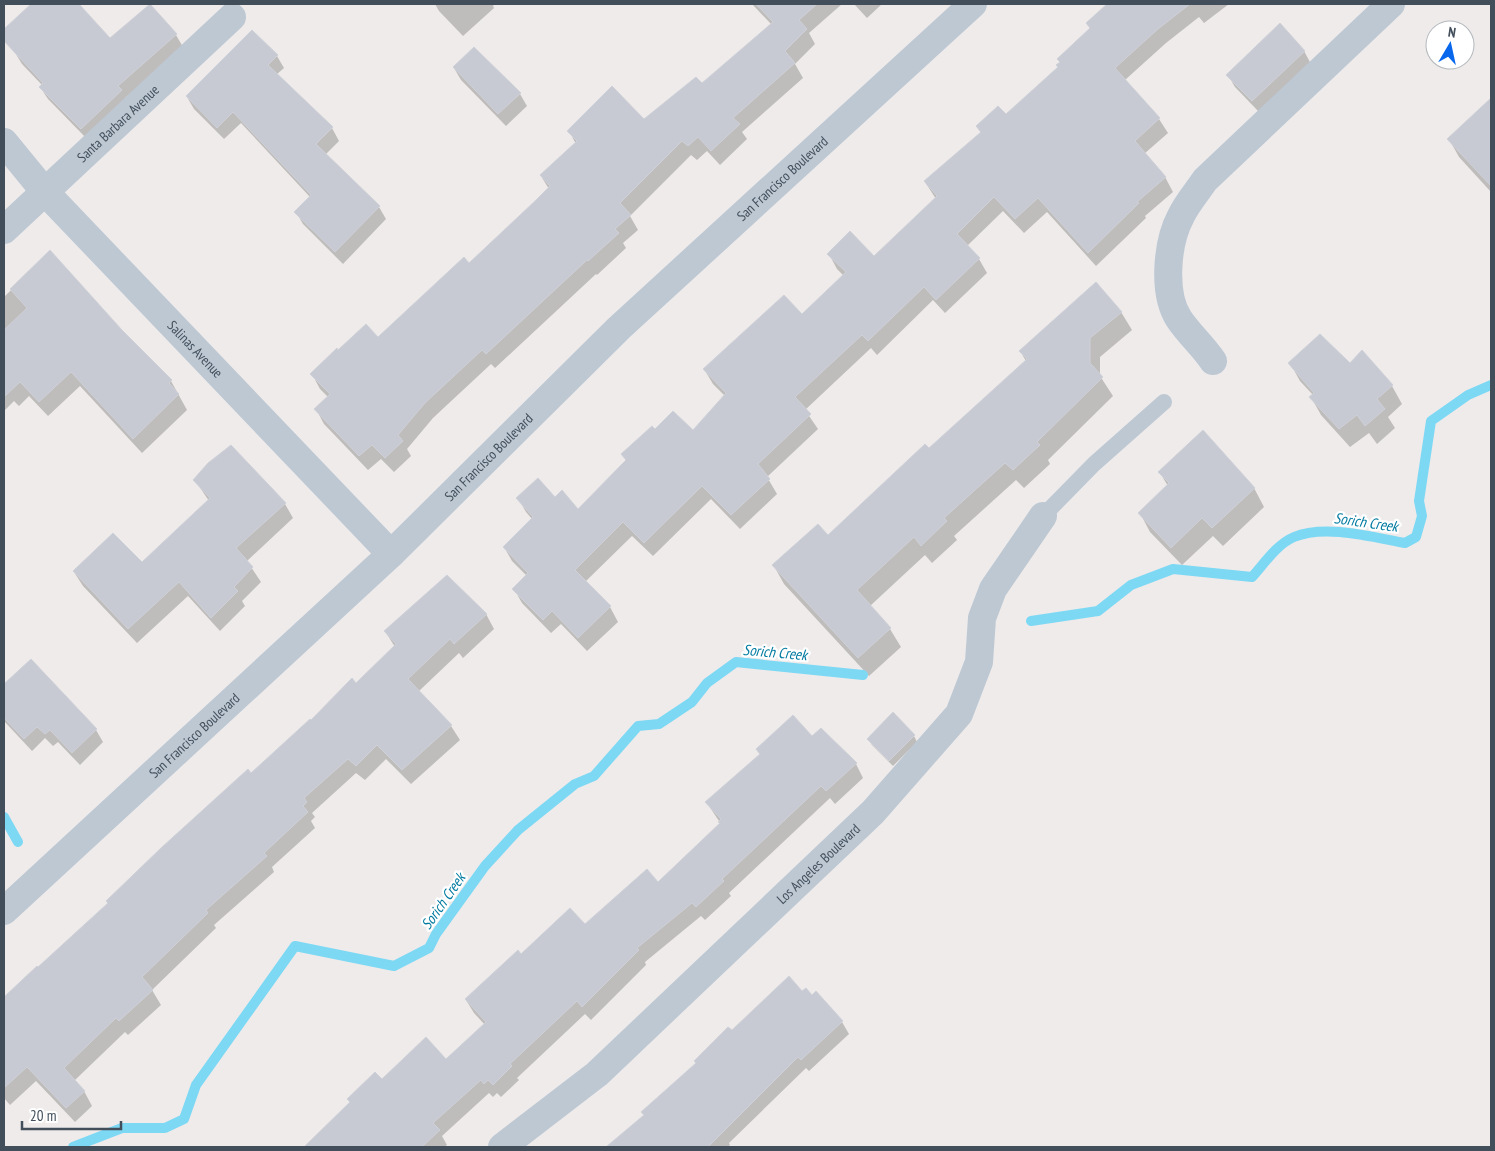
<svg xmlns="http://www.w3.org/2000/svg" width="1495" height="1151" viewBox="0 0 1495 1151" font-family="'PT Sans Narrow',sans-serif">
<rect width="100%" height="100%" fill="#efebeb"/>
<!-- shadow -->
<g fill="#0003">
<path d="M64,4H77L110,39L150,5L176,35L183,47L125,98L128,103L89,141L48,99L40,87L42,85L22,64L14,51Z"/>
<path d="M435,4H495L493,6L494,8L463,36L439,11Z"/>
<path d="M752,4H842L809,33L815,44L795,64L803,78L742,132L747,139L720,165L707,151L697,160L691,155L630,216L638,230L623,243L626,248L597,275L596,274L495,368L491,364L433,418L407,449L411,456L394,472L381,459L368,470L324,424L316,409L328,397L320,389L312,374L338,351L378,339L469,264L549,189L541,176L576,144L569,131L644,120L702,85L771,24Z"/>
<path d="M854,4H882L867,18Z"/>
<path d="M1126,4H1229L1204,23L1199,17L1166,43L1125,80L1159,119L1168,133L1144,154L1165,177L1173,192L1145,216L1146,218L1096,266L1047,212L1024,233L1003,211L967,246L979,259L987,273L945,313L933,300L877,355L871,348L805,410L818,429L767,477L777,494L740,529L711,499L653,556L632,536L585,582L610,607L618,622L587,651L561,624L551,633L522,603L514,589L527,576L512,561L504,547L532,519L526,512L518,498L555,499L578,510L655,431L693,432L725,396L713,384L704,369L802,316L844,276L837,269L829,254L874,258L936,199L925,182L981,133L977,127L1006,116Z"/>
<path d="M1304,51L1311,64L1259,112L1235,87L1228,75Z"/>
<path d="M277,56L284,68L276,75L332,128L339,141L325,155L379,207L386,219L343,264L303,224L296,212L310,197L241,123L224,139L194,109L187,97Z"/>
<path d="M454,68L520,94L527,106L506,126L461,80Z"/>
<path d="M1491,100V192L1459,157L1449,139Z"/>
<path d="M50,252L122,331L171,381L187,410L142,453L80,386L48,416L29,396L19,406L14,401L4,411V297Z"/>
<path d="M1121,312L1132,330L1100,357V376L1113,396L1048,460L1050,464L1024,488L1016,480L954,536L957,540L932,563L925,555L870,606L890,629L901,647L869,676L784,584L774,566L828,536L929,450L1026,361L1020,351Z"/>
<path d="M1290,363L1392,386L1402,404L1388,417L1395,428L1377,444L1369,433L1350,447L1321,415L1311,397L1313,395L1300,381Z"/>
<path d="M1160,473L1254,488L1264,507L1223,546L1213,536L1182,565L1150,532L1140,513L1168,486Z"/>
<path d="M195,480L285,504L293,518L247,561L261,582L242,601L245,606L220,631L188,596L137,643L83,586L74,572L142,564L209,501Z"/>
<path d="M486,614L494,629L463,658L459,653L418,692L451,726L460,740L411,784L386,759L365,780L356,773L312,813L315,817L311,821L315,828L272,867L274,872L214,925L216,928L152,990L161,1005L128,1035L125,1032L74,1081L84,1091L92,1106L75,1122L36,1081L10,1105L4,1098V999L37,967L38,969L251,774L311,722L356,685L395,647L385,631Z"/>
<path d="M31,660L96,730L103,742L80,765L58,742L53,746L45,738L32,751L4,721V686Z"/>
<path d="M914,736L917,742L893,766L872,745L868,739Z"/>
<path d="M812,738L856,764L863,778L835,804L830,798L729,893L731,896L705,920L701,916L645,962L646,965L591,1020L585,1014L517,1078L519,1080L501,1097L497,1093L493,1097L489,1093L442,1136L447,1145L444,1147H305L351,1103L348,1099L382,1081L446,1061L485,1025L474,1013L466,1000L521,956L585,926L658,883L721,824L707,803L760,755L757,749Z"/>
<path d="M802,993L842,1022L849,1034L809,1071L806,1068L729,1143L730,1145L728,1147H609L644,1116L642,1112L732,1032Z"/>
</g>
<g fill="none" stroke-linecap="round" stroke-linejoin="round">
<!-- stream -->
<g stroke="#7dd8f4" stroke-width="10">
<path d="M1031,621L1098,611L1131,585L1173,569L1252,577C1264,564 1277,544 1294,537C1325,524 1372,537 1405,543L1416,537L1422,516L1419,501L1431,421L1468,395L1491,385"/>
<path d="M4,817L18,842"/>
<path d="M73,1147L122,1128H165L184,1119L196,1085L295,946L394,966L429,948L436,934L485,866L518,830L575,784L594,776L638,726L659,724L692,702L707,683L736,662L863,675"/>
</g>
</g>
<!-- building -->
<g fill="#c7cad2" stroke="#cfd1d8">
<path d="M31,4H79L110,38L150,4L177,34L118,86L122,90L81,129L39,87L43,83L4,41V29Z"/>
<path d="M756,4H817L799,20L807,29L785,51L795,63L733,118L740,124L711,151L698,137L688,146L682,141L620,203L631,215L615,229L619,233L588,261L587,260L486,354L482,350L425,403L398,435L403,441L385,458L372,445L359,456L314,409L330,394L310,374L337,348L338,350L366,324L378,337L464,257L469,263L535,201L550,186L540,175L577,141L567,131L612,86L644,119L696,77L702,83L773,22Z"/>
<path d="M1107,4H1190L1158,29L1115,68L1160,118L1135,141L1166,177L1137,202L1139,203L1088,253L1038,198L1015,219L994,197L957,234L980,258L936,300L924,287L868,341L862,335L795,397L811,414L758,464L770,479L731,515L702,486L644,543L623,522L575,570L611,606L578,638L552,611L543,620L512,589L528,573L503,547L533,517L516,498L538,478L555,497L562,490L578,509L626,460L621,454L652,426L655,429L673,411L693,430L726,393L703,369L784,295L802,314L846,272L827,254L850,231L874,256L937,196L924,181L981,132L976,126L998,106L1006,114L1058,67L1056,65L1060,62L1057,59L1090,28L1086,23Z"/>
<path d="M1280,23L1305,51L1252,101L1226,75Z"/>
<path d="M252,30L278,55L268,65L333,127L316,144L380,206L335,252L294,212L311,195L233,112L217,128L186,96Z"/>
<path d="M474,47L521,93L498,114L453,67Z"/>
<path d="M1491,98V186L1447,139Z"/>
<path d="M50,250L122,330L172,380L169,383L179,394L133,439L71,372L39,402L20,382L4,397V330L27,308L10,289Z"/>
<path d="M1096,282L1122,312L1090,338V363L1103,377L1037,442L1040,445L1013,470L1005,463L944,518L947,521L921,546L914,537L857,590L891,628L858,658L772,565L818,524L828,535L925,444L929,448L1027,359L1019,351Z"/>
<path d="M1320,334L1350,363L1362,350L1393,385L1377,399L1385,409L1365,426L1357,415L1339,429L1309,397L1314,393L1288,363Z"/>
<path d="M1203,430L1255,488L1212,528L1202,518L1171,548L1138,513L1169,483L1158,472Z"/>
<path d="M231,445L286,503L236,548L253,567L234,587L238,591L211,618L179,582L128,629L73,571L113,533L142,562L210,498L193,480L208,463Z"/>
<path d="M447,575L487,614L454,644L450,639L408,679L452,725L402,770L377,745L356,766L348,759L304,798L307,802L303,806L308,812L264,853L267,856L206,910L208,913L142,977L153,990L119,1021L116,1018L64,1068L85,1091L66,1108L27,1067L4,1088V997L37,966L38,967L108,903L106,901L161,848L248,769L251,773L310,719L311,720L352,678L356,683L396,644L384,631Z"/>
<path d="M31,659L97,729L72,753L50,730L45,734L37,727L24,739L4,718V684Z"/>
<path d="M893,712L915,735L889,761L867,739Z"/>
<path d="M793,715L812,736L821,728L857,763L826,791L821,786L722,879L724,881L696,907L692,903L637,948L639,950L582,1007L577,1001L510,1064L512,1066L493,1085L488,1080L484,1084L481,1080L433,1123L440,1130L422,1147H304L350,1102L347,1099L375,1072L382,1079L426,1037L446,1059L486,1022L465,999L518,950L521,954L570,908L585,924L647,869L658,882L720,823L718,822L721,819L705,802L760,754L756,749Z"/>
<path d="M789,976L802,991L806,988L812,995L816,991L843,1021L801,1060L798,1057L708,1147H606L644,1115L641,1112L696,1063L694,1061L728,1027L732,1030Z"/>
</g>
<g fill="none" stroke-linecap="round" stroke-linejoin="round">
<!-- service -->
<path stroke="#bdc8d3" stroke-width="16" d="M1043,516L1094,464L1164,402"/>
<!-- minor -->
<g stroke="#bdc8d3" stroke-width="28">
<path id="s1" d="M4,142L45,192L391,554"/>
<path id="s2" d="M4,230L232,17"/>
<path d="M1213,361C1203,346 1189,334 1179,319C1162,293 1167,242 1181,216C1187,203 1197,192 1205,180L1391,4"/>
<path id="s3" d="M4,911L391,554L619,328L973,4"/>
<path id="s4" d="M502,1147L597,1074L873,812L959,714L979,662L982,618L993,589L1043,516"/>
</g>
</g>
<g text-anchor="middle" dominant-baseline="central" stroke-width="4.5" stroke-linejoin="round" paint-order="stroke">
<!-- street labels -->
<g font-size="14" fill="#424f5b" stroke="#fff">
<text stroke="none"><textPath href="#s2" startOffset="156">Santa Barbara Avenue</textPath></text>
<text stroke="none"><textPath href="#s3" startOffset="1069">San Francisco Boulevard</textPath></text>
<text stroke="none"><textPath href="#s1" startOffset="282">Salinas Avenue</textPath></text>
<text stroke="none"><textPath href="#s3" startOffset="664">San Francisco Boulevard</textPath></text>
<text stroke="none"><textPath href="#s3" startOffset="259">San Francisco Boulevard</textPath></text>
<text stroke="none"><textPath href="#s4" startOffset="425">Los Angeles Boulevard</textPath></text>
</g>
<!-- water labels -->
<g font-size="15" font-style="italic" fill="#027ba0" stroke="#fff">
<text transform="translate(1366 522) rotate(8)">Sorich Creek</text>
<text transform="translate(775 652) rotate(5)">Sorich Creek</text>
<text transform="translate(443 901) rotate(-55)">Sorich Creek</text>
</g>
</g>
<!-- border -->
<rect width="1495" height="1151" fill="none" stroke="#424f5b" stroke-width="10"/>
<!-- north arrow -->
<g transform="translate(1450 45) rotate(9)"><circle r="24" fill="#ffffff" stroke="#b3b9bd"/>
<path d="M0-4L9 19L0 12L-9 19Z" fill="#0867ec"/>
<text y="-8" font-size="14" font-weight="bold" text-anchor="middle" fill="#424f5b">N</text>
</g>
<!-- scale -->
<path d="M22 1121v8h99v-8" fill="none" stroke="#424f5b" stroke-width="2.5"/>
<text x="30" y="1121" font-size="15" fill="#424f5b" stroke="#ffffff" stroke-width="4" paint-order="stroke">20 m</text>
</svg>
